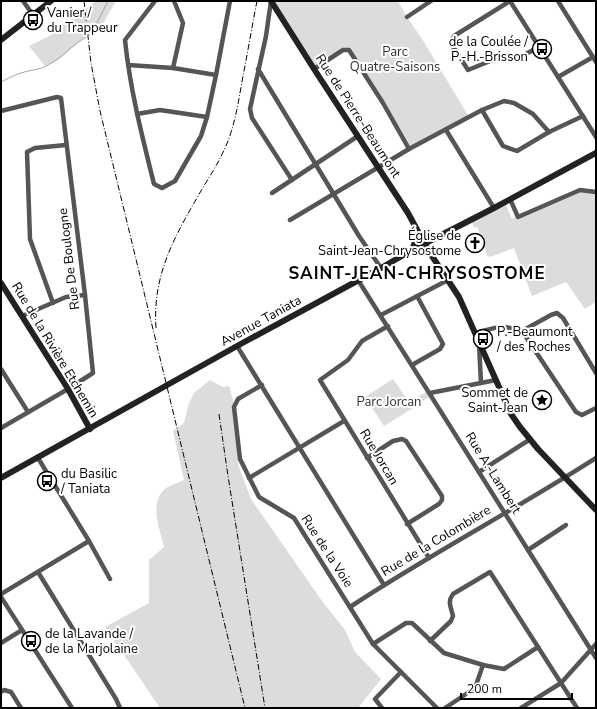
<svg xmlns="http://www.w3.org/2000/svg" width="597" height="709" viewBox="0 0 597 709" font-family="'Nunito Sans',sans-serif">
<rect width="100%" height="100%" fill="#fff"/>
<!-- green -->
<g fill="#dcdcdc">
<path d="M96,1H116L100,29L79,42L58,60L45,66L29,46L51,35Z"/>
<path d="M271,1H398L407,17L424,42L469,117L409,149L349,50H343L314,69Z"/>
<path d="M580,190L596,192V302L585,309L566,282L532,296L514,248L490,257L487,256L483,241L477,227L474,228L472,222L506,205L512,219Z"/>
<path d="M393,379L409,402L428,391L432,396L420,402L411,404L413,408L384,426L365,397Z"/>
<path d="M210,380L223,387L229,386L233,400L238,464L251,499L322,601L345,630L355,652L381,679L358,708H160L105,627L149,603V560L164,547C160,530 148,502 166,488C171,485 178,483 184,480L173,431L184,423L189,403L194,393Z"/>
</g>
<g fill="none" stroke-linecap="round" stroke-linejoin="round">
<!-- stream -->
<g stroke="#a3a3a3" stroke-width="1">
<path d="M91,35L108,1"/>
<path d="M1,82C7,79 14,75 21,73C30,70 39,70 48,65C62,58 72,45 86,37"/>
</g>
<!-- street -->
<g stroke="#555" stroke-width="4.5">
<path d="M23,1L33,15"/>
<path d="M155,1L125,40C130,89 142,136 154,184L162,188L175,181L201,136L207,117L216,75L230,1"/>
<path d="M271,1L266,36L250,109L252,118L292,180"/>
<path d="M510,1L454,36L452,40V45L468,70L495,59L518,58L539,47"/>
<path d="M510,1L596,137"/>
<path d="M558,1L596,62"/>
<path d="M407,17L431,1"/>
<path d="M128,65L173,68L216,75"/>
<path d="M173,68L183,23L174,1"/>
<path d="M258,69L359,236L381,268"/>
<path d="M314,69L343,50H349L383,103L409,149"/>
<path d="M558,77L593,57"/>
<path d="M482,110L503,146L517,151L549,132L583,116"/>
<path d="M1,111L57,97L61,98L85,295L93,373L68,389L1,428"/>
<path d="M137,114L160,110L207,117"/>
<path d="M446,130L494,208"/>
<path d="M272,193L358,136"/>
<path d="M510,199L518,217L580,190L596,192"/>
<path d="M290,220L409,149L482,110L504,101L514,103L533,114L549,132"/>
<path d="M358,280L596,658"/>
<path d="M53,303L30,239L27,152L35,148L66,145"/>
<path d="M381,315L448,280"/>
<path d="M22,316L66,297L85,295"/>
<path d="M388,326L362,341L348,360L320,380L429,558"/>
<path d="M522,331L551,315L557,313L563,318L596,373"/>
<path d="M476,333C497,327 501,324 522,331L576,412L582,415L596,408"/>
<path d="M479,344L481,383"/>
<path d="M237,346L384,585"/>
<path d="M412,365L440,349L443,344L417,296"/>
<path d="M1,369L28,412"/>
<path d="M262,385L238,399L234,407L240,459L259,497L294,518L373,644L437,708"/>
<path d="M430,393L496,380"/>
<path d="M38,458L89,541L110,579"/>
<path d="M367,458L393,441L402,439L406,441L442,496V500L439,504L407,524"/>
<path d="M479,472L529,440"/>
<path d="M249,478L344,421"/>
<path d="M528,550L566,525"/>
<path d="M38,572L116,699L120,708"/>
<path d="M1,594L89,541"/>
<path d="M1,597L72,708"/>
<path d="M350,607C430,554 515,510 596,458"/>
<path d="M430,641L451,621L453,616C451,607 447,602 453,594L490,572L577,708"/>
<path d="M1,643L22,630"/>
<path d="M373,644L406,623H412L444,653L483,665L504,669L538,647"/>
<path d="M1,692L4,690L11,692L21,708"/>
<path d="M382,708L375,699L401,672"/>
<path d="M445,708L475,688L483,665"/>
<path d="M521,708L561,683L596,644"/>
</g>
<!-- secondary -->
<g stroke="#222" stroke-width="6">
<path d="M271,1L314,69L408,213L428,250L459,297L511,414L520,427L538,449L596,510"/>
<path d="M1,40L51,1"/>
<path d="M412,250L415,242L416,230"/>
<path d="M1,283L68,389L90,429"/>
<path d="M1,478L237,346L381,268L412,250L494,208L596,153"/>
</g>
<!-- rail -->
<g stroke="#000" stroke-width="1" stroke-dasharray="6 2 1 2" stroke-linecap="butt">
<path d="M84,1L91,63L100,111L245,708"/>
<path d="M156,328C152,271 178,231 205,184C214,170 222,156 228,141C236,120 239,98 243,76C248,51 252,26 257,1"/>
<path d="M219,414L228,476L265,708"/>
</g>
</g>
<!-- icons -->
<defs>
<symbol id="bus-ring" viewBox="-11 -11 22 22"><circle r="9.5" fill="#fff" stroke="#000" stroke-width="1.5"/><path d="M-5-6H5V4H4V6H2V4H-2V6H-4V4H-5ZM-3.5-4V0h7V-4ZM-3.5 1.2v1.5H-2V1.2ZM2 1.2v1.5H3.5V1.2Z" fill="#000"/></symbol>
<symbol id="church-ring" viewBox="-11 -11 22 22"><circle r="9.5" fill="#fff" stroke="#000" stroke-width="1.5"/><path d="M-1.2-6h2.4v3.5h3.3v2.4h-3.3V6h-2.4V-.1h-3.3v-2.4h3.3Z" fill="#000"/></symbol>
<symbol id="sight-ring" viewBox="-11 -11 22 22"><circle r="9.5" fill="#fff" stroke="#000" stroke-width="1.5"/><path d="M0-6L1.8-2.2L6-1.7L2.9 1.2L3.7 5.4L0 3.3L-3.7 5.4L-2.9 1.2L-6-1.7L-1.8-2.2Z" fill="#000"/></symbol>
</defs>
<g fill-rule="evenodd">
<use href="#bus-ring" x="22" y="9" width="22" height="22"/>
<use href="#bus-ring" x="531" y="38" width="22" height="22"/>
<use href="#church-ring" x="464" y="232" width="22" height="22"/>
<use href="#bus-ring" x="472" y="328" width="22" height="22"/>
<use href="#sight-ring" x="531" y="389" width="22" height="22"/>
<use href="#bus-ring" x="36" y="470" width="22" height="22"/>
<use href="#bus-ring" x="20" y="630" width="22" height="22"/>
</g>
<g text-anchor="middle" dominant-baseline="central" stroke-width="4" stroke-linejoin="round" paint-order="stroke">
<!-- poi labels -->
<g font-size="13" fill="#000" stroke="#fff" text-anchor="start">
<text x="47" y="13">Vanier /<tspan x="47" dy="15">du Trappeur</tspan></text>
<text x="528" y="42" text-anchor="end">de la Coulée /<tspan x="528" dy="15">P.-H.-Brisson</tspan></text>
<text x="461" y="236" text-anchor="end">Église de<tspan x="461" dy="15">Saint-Jean-Chrysostome</tspan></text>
<text x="497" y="332">P.-Beaumont<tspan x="497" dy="15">/ des Roches</tspan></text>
<text x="528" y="393" text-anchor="end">Sommet de<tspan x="528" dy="15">Saint-Jean</tspan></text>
<text x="61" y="474">du Basilic<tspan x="61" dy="15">/ Taniata</tspan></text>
<text x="45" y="634">de la Lavande /<tspan x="45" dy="15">de la Marjolaine</tspan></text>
</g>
<!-- park labels -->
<g font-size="13" fill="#333" stroke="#fff">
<text x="395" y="52">Parc<tspan x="395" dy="15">Quatre-Saisons</tspan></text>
<text x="389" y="402">Parc Jorcan</text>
</g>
<!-- street labels -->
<g font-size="13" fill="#000" stroke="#fff">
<text transform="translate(358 116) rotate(57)">Rue de Pierre-Beaumont</text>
<text transform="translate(69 259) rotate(-97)">Rue De Boulogne</text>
<text transform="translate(261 321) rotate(-29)">Avenue Taniata</text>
<text transform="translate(55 350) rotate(59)">Rue de la Rivière Etchemin</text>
<text transform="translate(379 457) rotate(59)">Rue Jorcan</text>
<text transform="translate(493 473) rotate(58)">Rue A.-Lambert</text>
<text transform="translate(436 541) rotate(-31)">Rue de la Colombière</text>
<text transform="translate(327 551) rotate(57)">Rue de la Voie</text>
</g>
<!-- district labels -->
<g font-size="17" font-weight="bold" letter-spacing="1" fill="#000" stroke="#fff">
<text x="417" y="273">SAINT-JEAN-CHRYSOSTOME</text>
</g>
</g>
<!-- border -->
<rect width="597" height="709" fill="none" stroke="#000000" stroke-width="4"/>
<!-- scale -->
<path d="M461 693v6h111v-6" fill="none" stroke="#000000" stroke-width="2"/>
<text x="467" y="693" font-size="12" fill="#000000" stroke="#ffffff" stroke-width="3" paint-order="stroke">200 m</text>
</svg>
